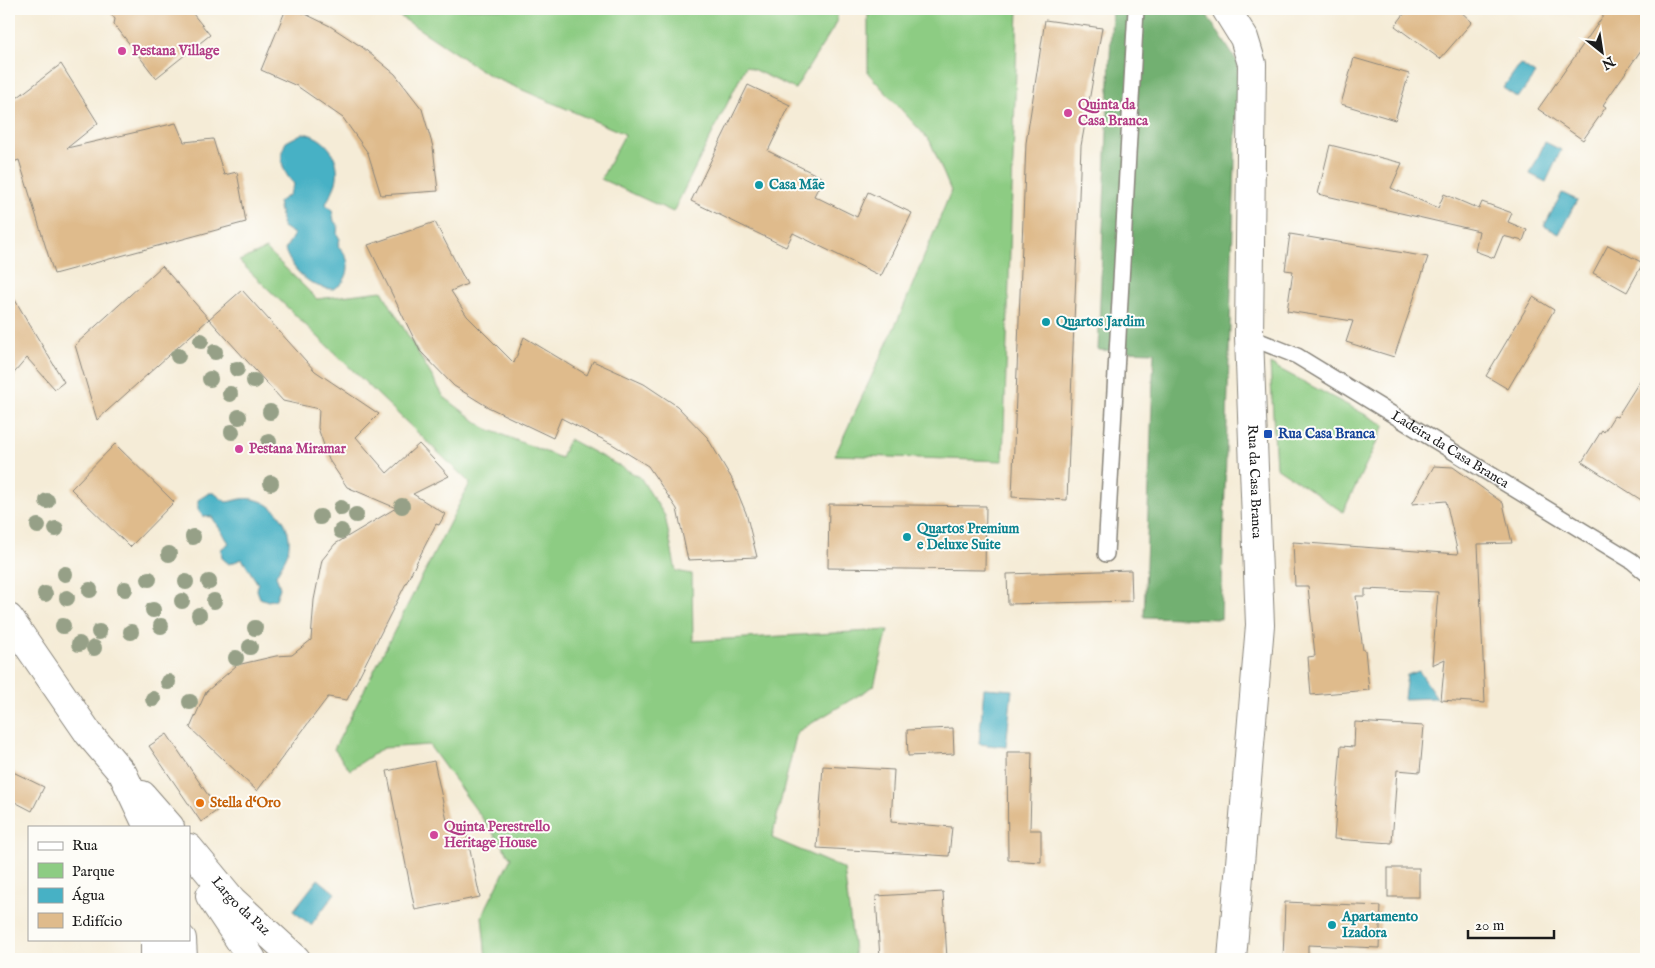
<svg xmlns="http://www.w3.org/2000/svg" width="1655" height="968" viewBox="0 0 1655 968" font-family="'IM FELL English',serif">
<rect width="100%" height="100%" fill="#fdfcf7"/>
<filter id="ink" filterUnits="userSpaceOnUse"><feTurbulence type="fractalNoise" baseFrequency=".02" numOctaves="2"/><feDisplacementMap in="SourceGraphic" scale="10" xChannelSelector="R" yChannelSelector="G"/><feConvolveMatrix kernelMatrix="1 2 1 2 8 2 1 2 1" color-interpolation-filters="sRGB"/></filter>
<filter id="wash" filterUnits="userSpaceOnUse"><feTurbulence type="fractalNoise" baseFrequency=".0096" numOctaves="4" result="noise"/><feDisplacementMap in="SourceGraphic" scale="20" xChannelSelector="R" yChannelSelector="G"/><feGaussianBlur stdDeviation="1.12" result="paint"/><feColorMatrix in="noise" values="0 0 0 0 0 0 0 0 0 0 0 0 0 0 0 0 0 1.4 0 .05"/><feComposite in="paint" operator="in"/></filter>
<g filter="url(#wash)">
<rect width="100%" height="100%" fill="#f5ecd7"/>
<!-- green -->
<g fill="#8dcc83" stroke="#547450">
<path d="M389,9H837V22L795,89L746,66L673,212L601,179L625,134L490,76Z"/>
<path d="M868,9H1018L1003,461L835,455L901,313L951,191L930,141L868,73Z"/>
<path d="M266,249L317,299L382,291L444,397L485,428L561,458L569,439L640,477L665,516L676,571L692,574L693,641L888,630L874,686L797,732L772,838L844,869L855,959H486L482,916L511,858L429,745L383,748L350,770L334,749L470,483L239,261Z"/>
<path d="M1270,364L1385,425L1343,512L1276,467Z"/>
</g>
<!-- forest -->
<path fill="#72b071" stroke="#476646" d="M1112,9H1203L1238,63L1221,619L1144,617L1154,352L1098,350Z"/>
<!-- water -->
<g fill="#47b1c5" stroke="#326670">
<path d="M1520,64L1535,74L1518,98L1503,88Z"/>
<path d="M303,133C327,137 342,159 336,183C334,190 329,197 326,204L332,210L334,221L338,226L337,234L340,239L338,246C353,258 351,282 333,289C311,289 292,270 285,250L294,234L283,227L278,202L289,195L294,184C282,172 278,157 286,142Z"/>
<path d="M1545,142L1561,150L1546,182L1530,174Z"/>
<path d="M1562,193L1577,200L1559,234L1544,226Z"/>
<path d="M209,493H214L226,502C235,501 243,497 252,499C276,502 294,528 288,551C286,560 280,567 276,575L280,588L276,599L268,601L260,598L257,590L258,584L242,559L229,564L222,558L221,549L229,543L212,517L203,516L198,510V500Z"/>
<path d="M1419,671L1437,698L1404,699L1407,675Z"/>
<path d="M984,688L1012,690L1006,747L979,744Z"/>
<path d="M318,879L335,893L311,925L293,911Z"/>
</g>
<g id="blocks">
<!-- building -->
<g fill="#dfbb8c">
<path d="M107,9H189L210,35L156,78L114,24L115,19Z"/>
<path d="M286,9H295L330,26L362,47L395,74L422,109L433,147L438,191L381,195L368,153L343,118L297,86L261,70Z"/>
<path d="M1408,9H1458L1472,22L1440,59L1395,26Z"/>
<path d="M1608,9H1646V43L1603,105L1606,107L1583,140L1538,109Z"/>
<path d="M1045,20L1102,28L1081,146L1067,500L1012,497L1026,143Z"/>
<path d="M1354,58L1409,74L1395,120L1341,104Z"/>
<path d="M61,64L98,123L67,148L176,123L184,142L213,139L224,175L237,172L246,222L54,274L19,160L13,162L9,137V104Z"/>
<path d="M748,85L790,105L768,151L823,178L814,196L857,217L868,192L912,213L881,276L793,233L786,247L691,201Z"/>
<path d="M1330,145L1402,163L1391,188L1438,208L1444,194L1479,209L1482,202L1512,213L1508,222L1527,230L1523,241L1503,236L1494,258L1475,251L1479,231L1318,194Z"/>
<path d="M435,222L467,284L451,291L467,316L514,363L524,337L587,375L593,361L644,384L677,406L707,437L732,479L746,513L757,557L688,560L677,509L648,466L612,444L561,418L553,438L488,407L454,386L420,351L368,245Z"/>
<path d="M1290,234L1428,257L1394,357L1346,342L1353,321L1287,311L1293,271L1285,270Z"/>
<path d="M1608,245L1643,263L1627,292L1593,273Z"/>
<path d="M162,266L209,319L97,420L75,345Z"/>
<path d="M9,290L64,382L55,389L27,358L9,379Z"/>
<path d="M242,290L315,371L379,414L356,437L387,473L419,444L449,476L413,494L445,514L439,525L436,524L347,700L328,697L257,791L190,728L206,692L237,665L276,656L292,655L311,640L314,600L322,560L335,544L396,508L347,487L329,460L318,428L319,409L283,401L209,319Z"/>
<path d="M1533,297L1554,310L1508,389L1486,376Z"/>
<path d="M1646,371V503L1582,462L1602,430L1604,432L1614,416L1617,417Z"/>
<path d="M115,444L174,502L130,547L71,489Z"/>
<path d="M1434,466L1453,467L1503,503L1512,543L1478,544L1485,703L1441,700L1445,659L1432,665L1438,592L1365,589V596H1356L1363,650H1365L1369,690L1311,695L1308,657L1315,656L1308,586H1295L1293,542L1458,554L1446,501L1412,504Z"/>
<path d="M829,504L986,506L985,570L828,568Z"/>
<path d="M1131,570L1132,601L1008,604L1007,574Z"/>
<path d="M1355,722L1424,726L1420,772L1397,770L1392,843L1334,839L1341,746L1354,747Z"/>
<path d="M953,728L954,754L908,756L907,730Z"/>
<path d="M167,734L218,810L201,822L149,746Z"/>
<path d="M1007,752H1032L1030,830H1041V862L1008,860Z"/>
<path d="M434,761L449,830L465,827L480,897L415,910L387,771Z"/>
<path d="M823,766L894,770L891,822L952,827L949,856L817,848Z"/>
<path d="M9,770L44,787L32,811L9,799Z"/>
<rect x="1388" y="868" width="31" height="29"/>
<path d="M943,892L947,959H880L876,896Z"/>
<path d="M1285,902L1381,906L1379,948L1308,945V959H1283Z"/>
</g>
</g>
</g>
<g filter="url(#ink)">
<use href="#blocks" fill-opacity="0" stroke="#88847a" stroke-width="1"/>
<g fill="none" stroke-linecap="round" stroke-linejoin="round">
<defs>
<g id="lane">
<path id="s1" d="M1249,337L1297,356L1632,561L1646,573"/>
<path d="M1106,554L1136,9"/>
</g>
<g id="secondary">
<path id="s2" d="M1226,9L1244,38L1252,64L1249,337L1260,625L1232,959"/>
<path d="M9,618L89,734L123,774L148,827"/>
<path d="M142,795L170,827"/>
<path id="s3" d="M189,848L232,900L296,959"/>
<path d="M210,896L252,959"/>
<path d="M155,939V959"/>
<path d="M182,939L183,959"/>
</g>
</defs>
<!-- lane casing -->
<use href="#lane" stroke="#88847a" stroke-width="18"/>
<!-- secondary casing -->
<use href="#secondary" stroke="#88847a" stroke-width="30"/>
<!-- lane -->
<use href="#lane" stroke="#fff" stroke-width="15"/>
<!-- secondary -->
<use href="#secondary" stroke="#fff" stroke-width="28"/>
</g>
<!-- trees -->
<g fill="#96a087">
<circle cx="201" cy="341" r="8"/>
<circle cx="215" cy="352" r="8"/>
<circle cx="178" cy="356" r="8"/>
<circle cx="237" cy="369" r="8"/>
<circle cx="210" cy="379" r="8"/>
<circle cx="254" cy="381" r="8"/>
<circle cx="230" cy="394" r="8"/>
<circle cx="270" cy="412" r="8"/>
<circle cx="239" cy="417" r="8"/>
<circle cx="232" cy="432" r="8"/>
<circle cx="269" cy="442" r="8"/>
<circle cx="271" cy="483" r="8"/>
<circle cx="47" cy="501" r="8"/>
<circle cx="402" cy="506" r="8"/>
<circle cx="341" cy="508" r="8"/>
<circle cx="356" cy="515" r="8"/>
<circle cx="320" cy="517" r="8"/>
<circle cx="38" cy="526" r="8"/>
<circle cx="56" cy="529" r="8"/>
<circle cx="341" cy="531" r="8"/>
<circle cx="193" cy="537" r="8"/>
<circle cx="169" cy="554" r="8"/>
<circle cx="65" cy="574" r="8"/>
<circle cx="149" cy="579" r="8"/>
<circle cx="186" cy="582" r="8"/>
<circle cx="209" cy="582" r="8"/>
<circle cx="125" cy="589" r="8"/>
<circle cx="90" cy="590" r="8"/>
<circle cx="45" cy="594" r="8"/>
<circle cx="67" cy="598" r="8"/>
<circle cx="182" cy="601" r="8"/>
<circle cx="214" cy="601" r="8"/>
<circle cx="153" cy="610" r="8"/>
<circle cx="199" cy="615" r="8"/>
<circle cx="63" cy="626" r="8"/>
<circle cx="161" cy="626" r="8"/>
<circle cx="255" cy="628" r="8"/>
<circle cx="99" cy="632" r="8"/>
<circle cx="131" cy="632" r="8"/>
<circle cx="79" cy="644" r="8"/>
<circle cx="250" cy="647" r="8"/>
<circle cx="94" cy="648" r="8"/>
<circle cx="236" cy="658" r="8"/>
<circle cx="168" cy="682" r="8"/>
<circle cx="153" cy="699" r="8"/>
<circle cx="190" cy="702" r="8"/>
</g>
</g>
<!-- markers -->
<g fill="#d1479c" stroke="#fdfcf7" stroke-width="2">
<circle cx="122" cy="51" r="5"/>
<circle cx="1068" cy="113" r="5"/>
<circle cx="239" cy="449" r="5"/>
<circle cx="434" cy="835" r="5"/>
</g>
<g fill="#0f9aa8" stroke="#fdfcf7" stroke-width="2">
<circle cx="759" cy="185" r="5"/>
<circle cx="1046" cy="322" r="5"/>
<circle cx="907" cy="537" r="5"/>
<circle cx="1332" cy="925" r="5"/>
</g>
<rect fill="#1a4fb4" stroke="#fdfcf7" stroke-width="2" x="1263" y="429" width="10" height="10" rx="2.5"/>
<circle fill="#e8710a" stroke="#fdfcf7" stroke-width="2" cx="200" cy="803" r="5"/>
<g text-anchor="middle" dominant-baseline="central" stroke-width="4" stroke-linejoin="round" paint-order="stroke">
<!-- hotel labels -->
<g font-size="14" font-weight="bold" fill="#b23c85" stroke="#fdfcf7" text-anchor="start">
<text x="132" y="51">Pestana Village</text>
<text x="1078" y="105">Quinta da<tspan x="1078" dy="16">Casa Branca</tspan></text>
<text x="249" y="449">Pestana Miramar</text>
<text x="444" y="827">Quinta Perestrello<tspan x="444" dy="16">Heritage House</tspan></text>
</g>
<!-- culture labels -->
<g font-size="14" font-weight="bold" fill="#0d838f" stroke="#fdfcf7" text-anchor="start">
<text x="769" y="185">Casa Mãe</text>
<text x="1056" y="322">Quartos Jardim</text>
<text x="917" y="529">Quartos Premium<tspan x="917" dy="16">e Deluxe Suite</tspan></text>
<text x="1342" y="917">Apartamento<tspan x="1342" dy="16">Izadora</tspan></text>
</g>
<!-- transit labels -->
<g font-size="14" font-weight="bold" fill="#164399" stroke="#fdfcf7" text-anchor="start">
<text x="1278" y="434">Rua Casa Branca</text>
</g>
<!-- street labels -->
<g font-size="14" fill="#1c1c1c" stroke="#fdfcf7">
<text stroke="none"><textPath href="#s1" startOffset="231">Ladeira da Casa Branca</textPath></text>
<text stroke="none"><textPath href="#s2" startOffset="479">Rua da Casa Branca</textPath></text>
<text stroke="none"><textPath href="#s3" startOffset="78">Largo da Paz</textPath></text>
</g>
<!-- food labels -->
<g font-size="14" font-weight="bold" fill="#c56008" stroke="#fdfcf7" text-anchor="start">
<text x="210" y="803">Stella d‘Oro</text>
</g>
</g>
<!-- margin -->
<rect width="1655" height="968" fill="none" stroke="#fdfcf7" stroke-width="30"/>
<!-- legend -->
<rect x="28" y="826" width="162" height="115" fill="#fdfcf7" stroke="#a3a29f"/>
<rect x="38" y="842" width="25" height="8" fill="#ffffff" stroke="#a3a29f"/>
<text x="72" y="850" font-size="15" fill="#1c1c1c">Rua</text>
<rect x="38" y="863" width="25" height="15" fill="#8dcc83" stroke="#a3a29f"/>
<text x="72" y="876" font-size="15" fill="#1c1c1c">Parque</text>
<rect x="38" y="888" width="25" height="15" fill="#47b1c5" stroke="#a3a29f"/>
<text x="72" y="900" font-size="15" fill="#1c1c1c">Água</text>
<rect x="38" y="913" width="25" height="15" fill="#dfbb8c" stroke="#a3a29f"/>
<text x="72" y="926" font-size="15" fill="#1c1c1c">Edifício</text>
<!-- north arrow -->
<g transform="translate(1602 52) rotate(150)" stroke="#fdfcf7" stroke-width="4" paint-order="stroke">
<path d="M0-4L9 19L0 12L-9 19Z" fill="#1c1c1c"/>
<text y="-8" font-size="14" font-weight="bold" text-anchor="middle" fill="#1c1c1c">N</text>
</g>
<!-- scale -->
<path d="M1468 930v8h86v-8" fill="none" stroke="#1c1c1c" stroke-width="2.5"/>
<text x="1475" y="930" font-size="15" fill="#1c1c1c" stroke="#fdfcf7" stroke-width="4" paint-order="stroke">20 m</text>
</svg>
